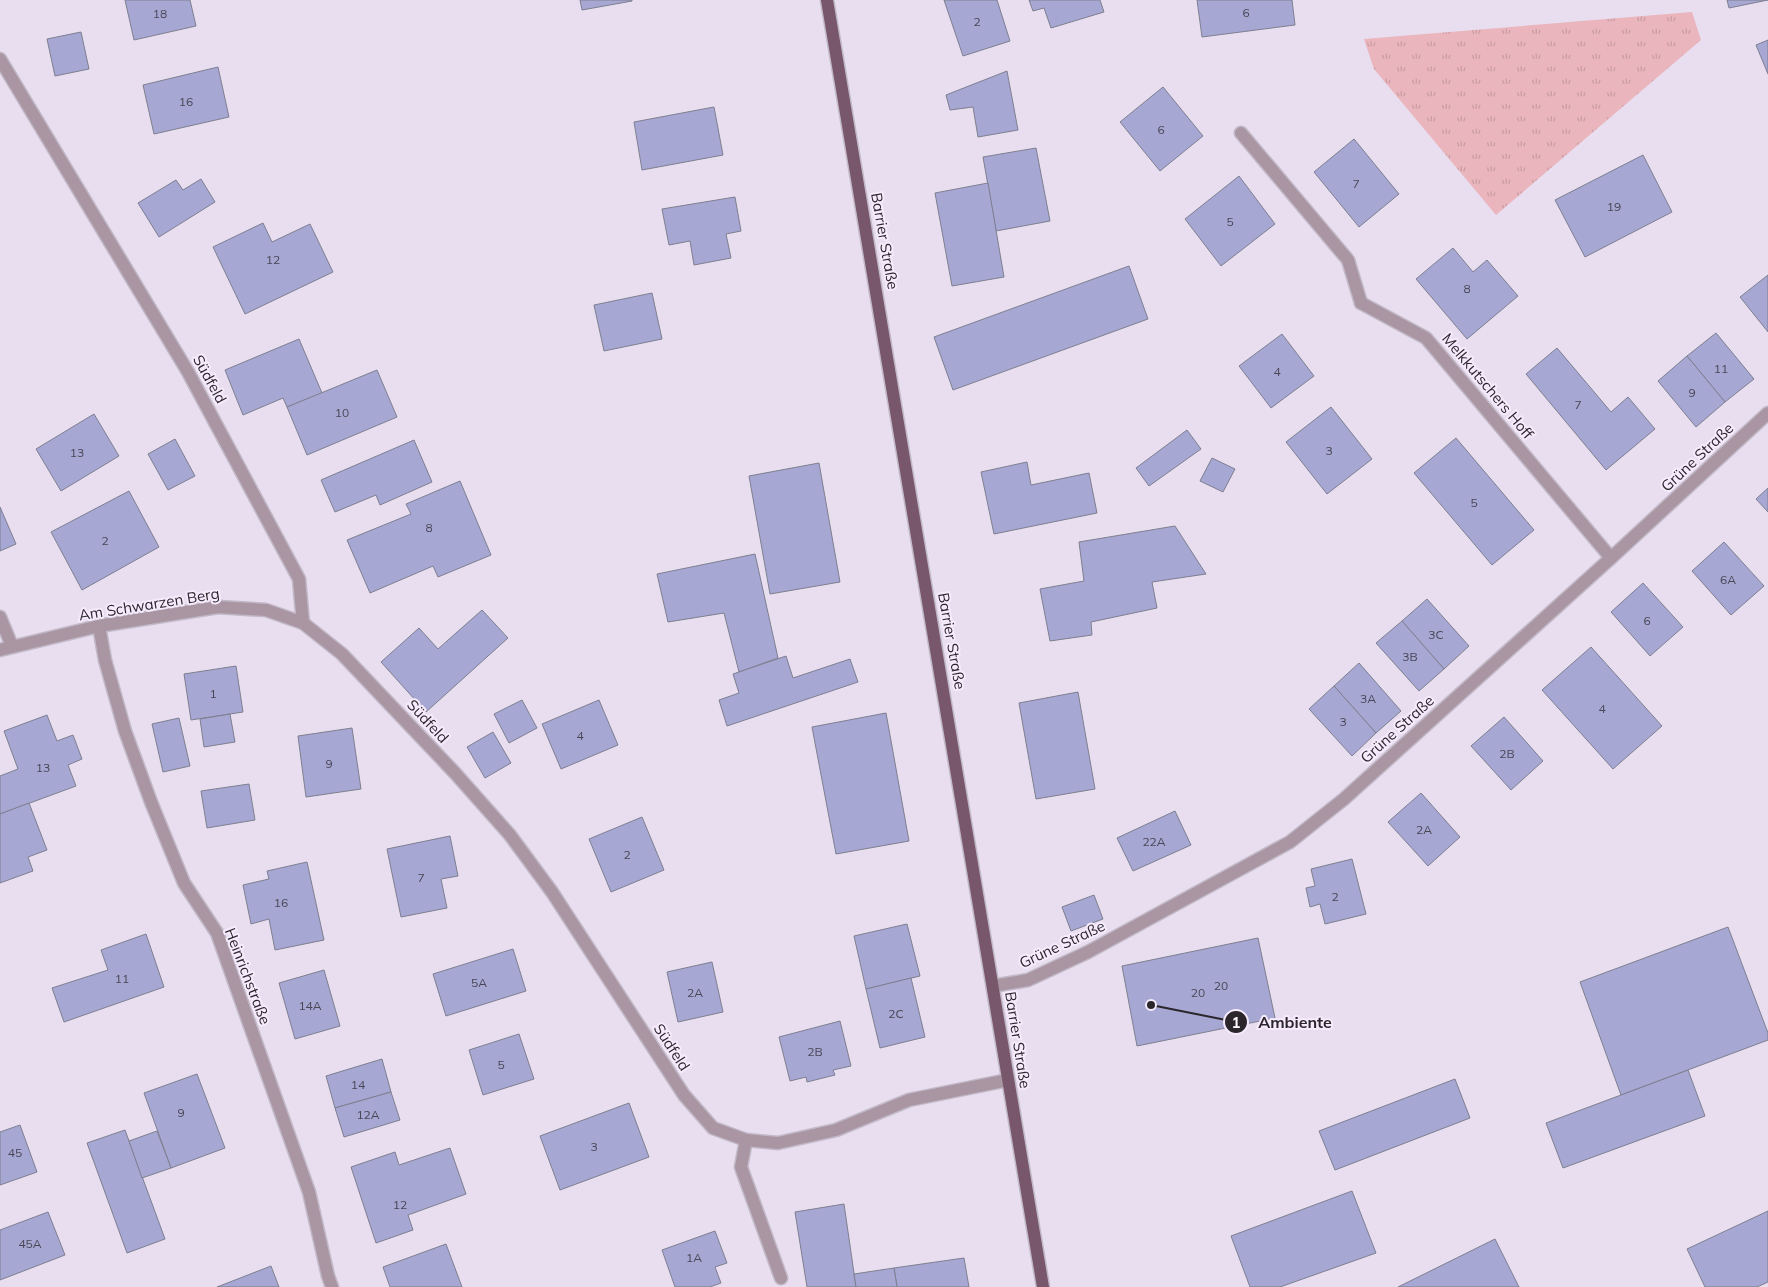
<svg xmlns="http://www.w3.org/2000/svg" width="1768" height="1287" viewBox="0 0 1768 1287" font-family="Mulish,sans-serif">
<defs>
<pattern id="grass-tufts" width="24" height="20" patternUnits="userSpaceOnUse" patternTransform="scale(1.25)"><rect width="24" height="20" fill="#eab5bc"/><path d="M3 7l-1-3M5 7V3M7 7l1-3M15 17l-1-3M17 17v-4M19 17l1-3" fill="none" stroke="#c99ca2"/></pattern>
</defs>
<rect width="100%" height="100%" fill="#e8deef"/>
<!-- grass -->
<path fill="url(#grass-tufts)" d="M1692,12L1701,40L1496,215L1374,69L1364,39Z"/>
<!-- building -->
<g fill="#a6a7d3" stroke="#7e7f90">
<path d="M125,0H190L196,26L134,40Z"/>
<path d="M580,0H632V1L582,10Z"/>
<path d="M944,0H997L1010,41L963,56Z"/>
<path d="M1029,0H1100L1104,12L1051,28L1044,8L1033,11Z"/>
<path d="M1197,0H1292L1295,25L1202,37Z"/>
<path d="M1727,0H1768L1729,8Z"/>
<path d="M81,32L89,69L55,76L47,39Z"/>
<path d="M1768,40V74L1756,45Z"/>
<path d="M218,67L229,117L154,134L143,85Z"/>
<path d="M1007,71L1018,130L978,137L973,107L950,110L946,95Z"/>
<path d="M1163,87L1203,136L1160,171L1120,122Z"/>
<path d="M714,107L723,155L642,170L634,122Z"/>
<path d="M1354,139L1399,194L1359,227L1314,172Z"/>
<path d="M1036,148L1050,221L996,231L983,157Z"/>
<path d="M1643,155L1672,212L1585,257L1555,200Z"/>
<path d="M1239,176L1275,224L1221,266L1185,219Z"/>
<path d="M201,179L215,202L159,237L138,203L176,180L183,190Z"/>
<path d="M988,183L1004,277L952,286L935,193Z"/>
<path d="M735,197L741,231L726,234L731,258L694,265L690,241L669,245L662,209Z"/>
<path d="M263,223L272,242L310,224L333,272L245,314L213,247Z"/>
<path d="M1453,248L1473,272L1487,260L1518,296L1467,339L1416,279Z"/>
<path d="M1129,266L1148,319L953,390L934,337Z"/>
<path d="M1768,275V332L1740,297Z"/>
<path d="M652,293L662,339L604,351L594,305Z"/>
<path d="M1716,333L1754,379L1725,402L1687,356Z"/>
<path d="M1282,334L1314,376L1271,408L1239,366Z"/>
<path d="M299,339L322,393L287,407L283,398L243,415L225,370Z"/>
<path d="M1557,348L1611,412L1628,397L1655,429L1606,470L1526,374Z"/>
<path d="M1687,356L1725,402L1696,427L1658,381Z"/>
<path d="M377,370L397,417L307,455L287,407Z"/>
<path d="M1331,407L1372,459L1327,494L1286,442Z"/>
<path d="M94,414L119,456L61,491L36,449Z"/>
<path d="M1187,430L1201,449L1149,486L1136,468Z"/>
<path d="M1456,438L1534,530L1492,565L1414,473Z"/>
<path d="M175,439L195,476L168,490L148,454Z"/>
<path d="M414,440L432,482L380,505L376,495L335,512L321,480Z"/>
<path d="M1212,458L1235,469L1223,492L1200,481Z"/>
<path d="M1027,462L1031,485L1089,473L1097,513L994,534L981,472Z"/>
<path d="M819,463L840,582L770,594L749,476Z"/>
<path d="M460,481L491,555L438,577L433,566L370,593L347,540L411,514L406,504Z"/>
<path d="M1768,488V512L1756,499Z"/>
<path d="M129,491L159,547L82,590L51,532Z"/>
<path d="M0,507L16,544L0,551Z"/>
<path d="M1175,526L1206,574L1152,582L1157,608L1091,622L1092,635L1050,641L1040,589L1084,581L1079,542Z"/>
<path d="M1724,542L1764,586L1731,615L1692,571Z"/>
<path d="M755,554L778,658L739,672L724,613L668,622L657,574Z"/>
<path d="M1643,583L1683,627L1650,656L1611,612Z"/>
<path d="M1427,599L1469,646L1444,669L1402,621Z"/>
<path d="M482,610L508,638L426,712L381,662L419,628L438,649Z"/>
<path d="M1402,621L1444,669L1419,691L1376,643Z"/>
<path d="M1591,647L1662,726L1613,769L1542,690Z"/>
<path d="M786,656L793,678L850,659L858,682L727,726L719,700L739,693L733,674Z"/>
<path d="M1359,663L1401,711L1376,733L1334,686Z"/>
<path d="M236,666L243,712L191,720L184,674Z"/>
<path d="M1334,686L1376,733L1352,756L1309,709Z"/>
<path d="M1078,692L1095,789L1036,799L1019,703Z"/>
<path d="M522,700L537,728L509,743L494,714Z"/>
<path d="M599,700L618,745L561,769L542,724Z"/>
<path d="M886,713L909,841L836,854L812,727Z"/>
<path d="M230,714L235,742L204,747L200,719Z"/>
<path d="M47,715L57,741L73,735L82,759L68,765L76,786L0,814V776L18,769L4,731Z"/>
<path d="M1504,717L1543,761L1511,790L1471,746Z"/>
<path d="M179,718L190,766L163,772L152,724Z"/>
<path d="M352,728L361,789L306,797L298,736Z"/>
<path d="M493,732L511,763L485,778L467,747Z"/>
<path d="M249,784L255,820L207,828L201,791Z"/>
<path d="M1421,793L1460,837L1428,866L1388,822Z"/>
<path d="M29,803L47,850L28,857L33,871L0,883V814Z"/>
<path d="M1175,811L1191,845L1133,871L1117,838Z"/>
<path d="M642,817L664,870L611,892L589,839Z"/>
<path d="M450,836L458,876L441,879L447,908L401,917L387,849Z"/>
<path d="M1352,859L1366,914L1325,924L1320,904L1310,907L1306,888L1315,886L1311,869Z"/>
<path d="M307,862L324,940L275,950L269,919L251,924L243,885L269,879L267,871Z"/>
<path d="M1094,895L1103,919L1071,931L1062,907Z"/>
<path d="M907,924L920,976L866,989L854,936Z"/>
<path d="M1728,927L1768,1033V1040L1621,1095L1580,982Z"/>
<path d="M146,934L164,987L64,1022L52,988L108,970L101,950Z"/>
<path d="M1258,938L1275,1018L1137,1046L1122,966Z"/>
<path d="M513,949L526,991L446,1016L433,974Z"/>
<path d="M712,962L723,1012L678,1022L667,972Z"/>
<path d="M324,970L340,1026L295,1039L279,983Z"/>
<path d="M911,978L925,1037L880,1048L866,989Z"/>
<path d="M840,1021L851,1066L833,1070L835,1075L807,1082L806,1077L790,1081L779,1037Z"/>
<path d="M519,1034L534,1079L483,1095L469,1050Z"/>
<path d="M382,1059L391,1092L335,1108L326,1076Z"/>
<path d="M1688,1070L1705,1116L1563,1168L1546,1123Z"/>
<path d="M197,1074L225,1148L171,1168L144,1093Z"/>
<path d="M1455,1079L1470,1118L1335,1170L1319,1131Z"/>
<path d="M391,1092L400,1120L344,1137L335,1108Z"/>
<path d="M629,1103L649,1157L560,1190L540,1136Z"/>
<path d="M20,1125L37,1172L0,1185V1132Z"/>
<path d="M125,1130L165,1239L127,1253L87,1143Z"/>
<path d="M157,1131L171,1168L142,1178L129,1141Z"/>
<path d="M450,1148L466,1194L408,1215L413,1230L376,1243L351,1167L395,1152L399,1165Z"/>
<path d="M1352,1191L1376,1253L1280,1287H1250L1231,1236Z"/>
<path d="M844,1204L856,1287H807L795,1212Z"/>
<path d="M1768,1211V1282L1757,1287H1705L1687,1249Z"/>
<path d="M48,1212L65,1255L0,1280V1230Z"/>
<path d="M715,1231L727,1263L715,1267L721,1283L710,1287H675L662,1250Z"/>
<path d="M1495,1239L1519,1287H1398Z"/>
<path d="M446,1244L462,1287H390L383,1267Z"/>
<path d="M964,1258L969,1287H897L894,1268Z"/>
<path d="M271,1266L279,1287H217Z"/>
<path d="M894,1268L897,1287H856L854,1274Z"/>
</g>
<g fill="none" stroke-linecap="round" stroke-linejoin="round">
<defs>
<g id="service">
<path d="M1241,133L1348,260L1361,303"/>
<path d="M746,1140L741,1167L781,1278"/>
</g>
<g id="minor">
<path d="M0,59L188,372L299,579L303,623"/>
<path d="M1361,303L1426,338L1611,558"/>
<path d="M0,617L12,646"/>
<path d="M99,626L105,660L125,731L151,802L184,883L217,933L309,1192L328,1276L332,1287"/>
<path d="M0,650L99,626L218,607L266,610L303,623L342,654L455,773L510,835L552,892L684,1095L713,1128L746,1140L778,1143L836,1130L909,1100L1008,1080"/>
<path d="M993,986L1028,980L1088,952L1290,842L1344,799L1611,558L1768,413"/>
</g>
<path id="primary" d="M827,0L1043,1287"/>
</defs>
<!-- service casing -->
<use href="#service" stroke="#c2b9c8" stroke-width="15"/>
<!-- minor casing -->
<use href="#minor" stroke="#c2b9c8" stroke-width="15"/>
<!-- primary casing -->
<use href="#primary" stroke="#c2b9c8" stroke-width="15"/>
<!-- service -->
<use href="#service" stroke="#aa96a2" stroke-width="12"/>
<!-- minor -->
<use href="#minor" stroke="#aa96a2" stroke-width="12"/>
<!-- primary -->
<use href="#primary" stroke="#78576c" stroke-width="12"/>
</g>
<g text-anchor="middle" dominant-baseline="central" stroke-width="4" stroke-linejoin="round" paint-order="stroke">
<!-- number labels -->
<g font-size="12" fill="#494656">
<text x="1246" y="12">6</text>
<text x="160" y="13">18</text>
<text x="977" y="21">2</text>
<text x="186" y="101">16</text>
<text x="1161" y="129">6</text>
<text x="1356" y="183">7</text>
<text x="1614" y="206">19</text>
<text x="1230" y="221">5</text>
<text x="273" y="259">12</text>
<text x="1467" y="288">8</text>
<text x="1721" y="368">11</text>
<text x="1277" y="371">4</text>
<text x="1692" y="392">9</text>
<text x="1578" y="404">7</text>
<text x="342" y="412">10</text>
<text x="1329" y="450">3</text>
<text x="77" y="452">13</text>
<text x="1474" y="502">5</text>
<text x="429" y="527">8</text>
<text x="105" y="540">2</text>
<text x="1728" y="579">6A</text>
<text x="1647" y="620">6</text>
<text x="1436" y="634">3C</text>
<text x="1410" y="656">3B</text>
<text x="213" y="693">1</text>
<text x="1368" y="698">3A</text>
<text x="1602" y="708">4</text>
<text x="1343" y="721">3</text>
<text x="580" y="735">4</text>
<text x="1507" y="753">2B</text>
<text x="329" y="763">9</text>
<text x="43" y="767">13</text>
<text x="1424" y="829">2A</text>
<text x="1154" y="841">22A</text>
<text x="627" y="854">2</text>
<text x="421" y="877">7</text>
<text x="1335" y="896">2</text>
<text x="281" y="902">16</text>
<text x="122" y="978">11</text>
<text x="479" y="982">5A</text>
<text x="1221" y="985">20</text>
<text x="695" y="992">2A</text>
<text x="1198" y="992">20</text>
<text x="310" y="1005">14A</text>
<text x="896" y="1013">2C</text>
<text x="815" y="1051">2B</text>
<text x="501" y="1064">5</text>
<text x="358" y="1084">14</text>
<text x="181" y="1112">9</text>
<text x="368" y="1114">12A</text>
<text x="594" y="1146">3</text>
<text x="15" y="1152">45</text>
<text x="400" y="1204">12</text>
<text x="30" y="1243">45A</text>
<text x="694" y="1257">1A</text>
</g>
<!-- street labels -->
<g font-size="15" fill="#2a262c" stroke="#f6ebfd">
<text transform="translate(885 241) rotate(80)">Barrier Straße</text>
<text transform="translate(210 379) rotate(61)">Südfeld</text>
<text transform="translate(1488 386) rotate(50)">Melkkutschers Hoff</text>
<text transform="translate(1697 457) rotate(-43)">Grüne Straße</text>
<text transform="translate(149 604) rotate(-9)">Am Schwarzen Berg</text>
<text transform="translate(952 641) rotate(80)">Barrier Straße</text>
<text transform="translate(428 721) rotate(47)">Südfeld</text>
<text transform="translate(1397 729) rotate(-42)">Grüne Straße</text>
<text transform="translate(1062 944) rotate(-25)">Grüne Straße</text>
<text transform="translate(248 976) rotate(69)">Heinrichstraße</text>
<text transform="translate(1018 1040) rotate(81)">Barrier Straße</text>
<text transform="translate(672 1047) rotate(57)">Südfeld</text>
</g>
</g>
<!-- callouts -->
<path fill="none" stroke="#2a262c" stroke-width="2" d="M1151 1005L1236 1022"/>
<g fill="#2a262c" stroke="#f6ebfd" stroke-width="2">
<circle cx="1151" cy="1005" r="5"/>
<circle cx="1236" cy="1022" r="12"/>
</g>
<g font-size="15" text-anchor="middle" font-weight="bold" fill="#fff">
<text x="1236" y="1028">1</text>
</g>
<g font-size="16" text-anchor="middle" font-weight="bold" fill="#2a262c" stroke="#f6ebfd" stroke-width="4" stroke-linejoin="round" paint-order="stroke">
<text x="1295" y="1028">Ambiente</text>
</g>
</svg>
